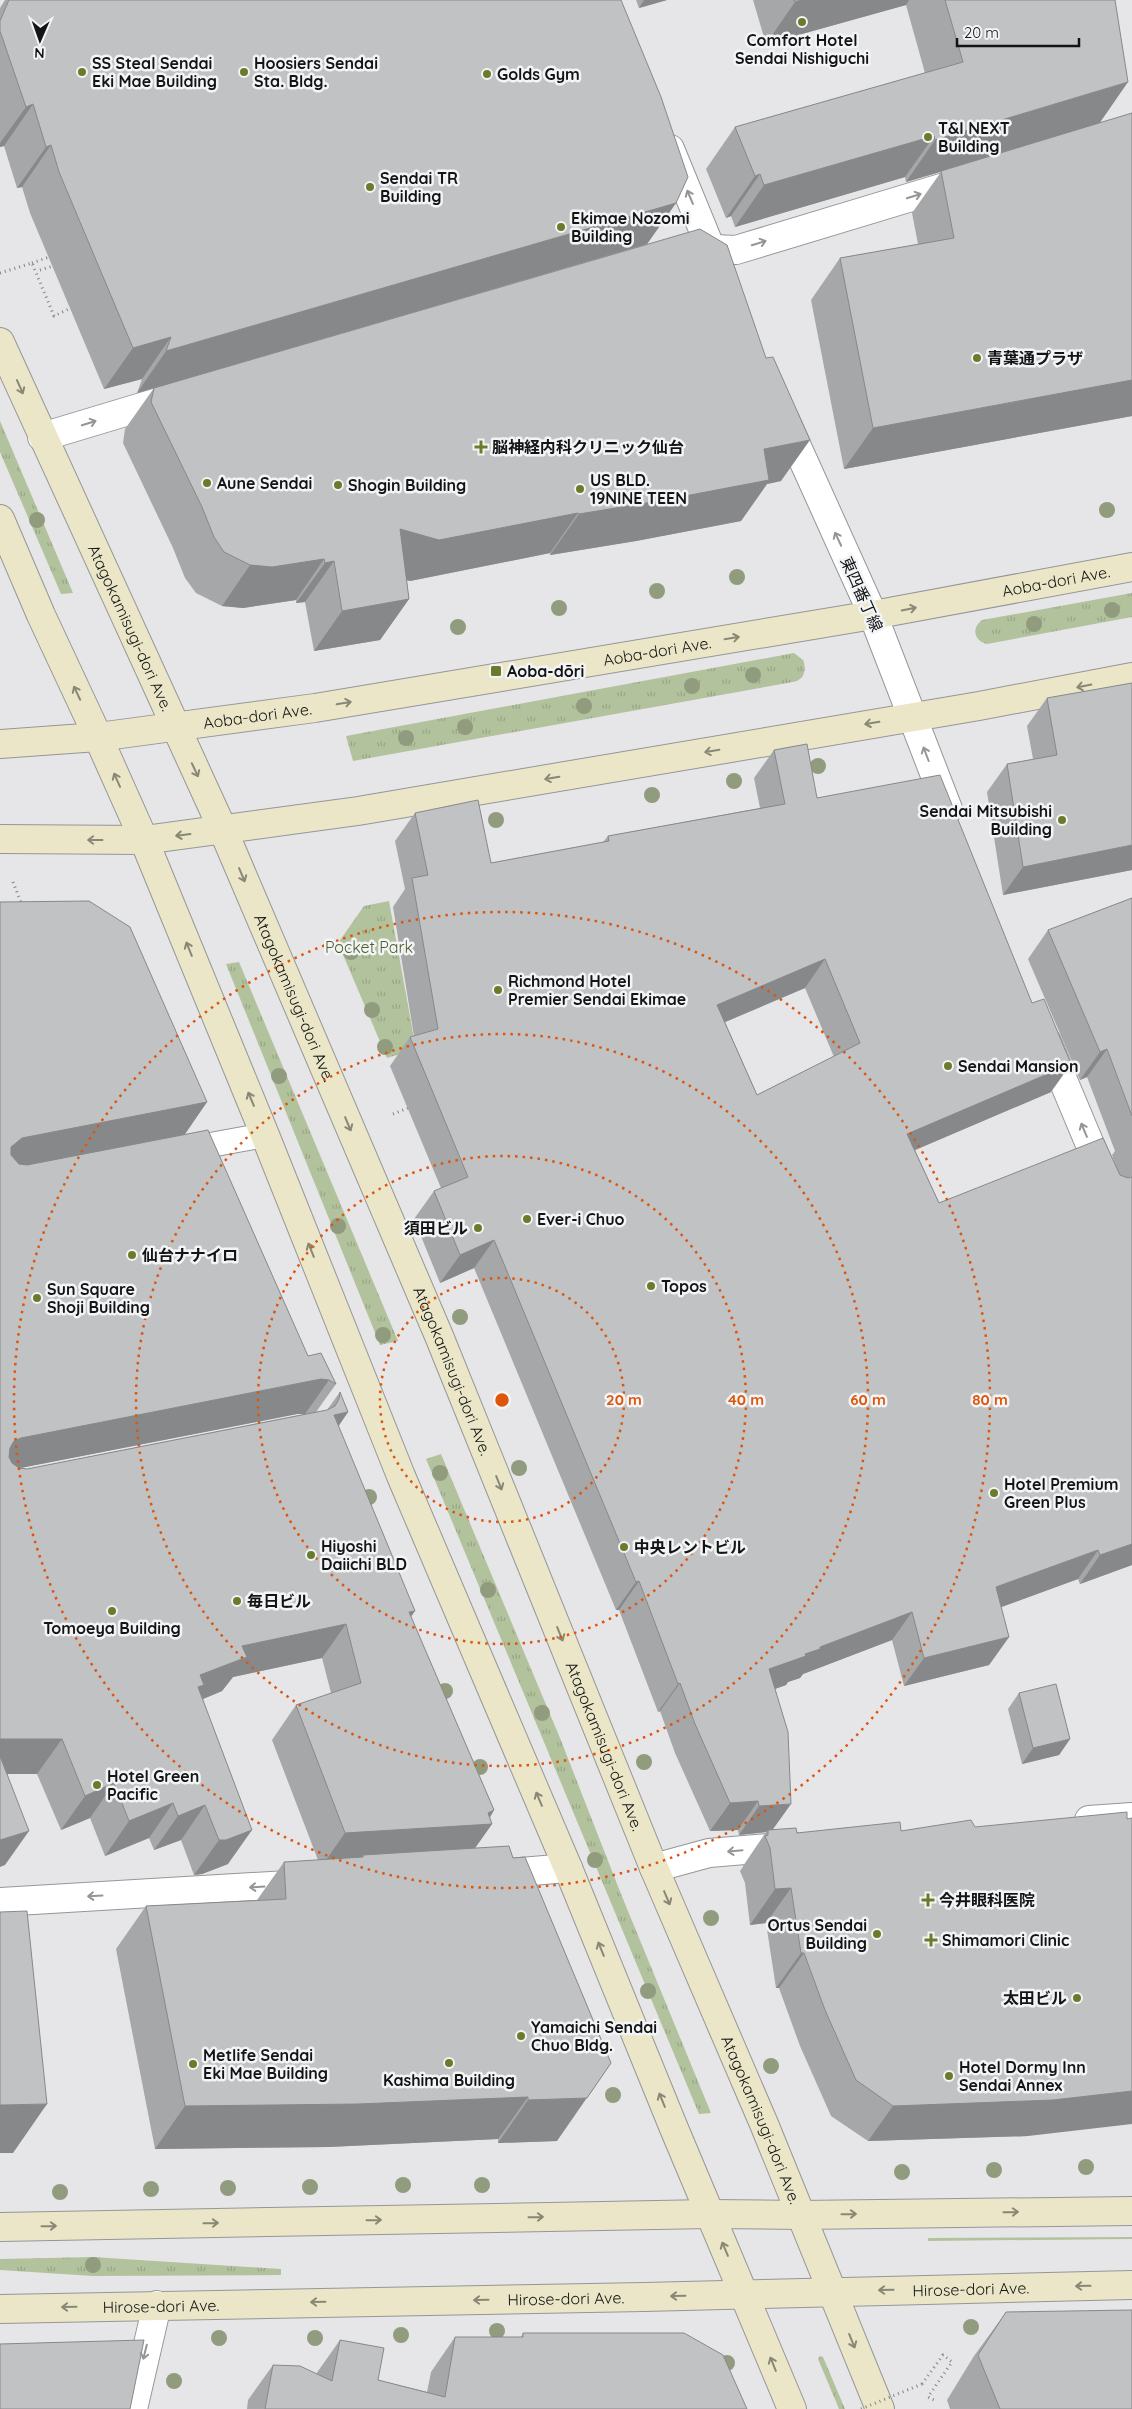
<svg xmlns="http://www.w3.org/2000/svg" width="1132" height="2409" viewBox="0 0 1132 2409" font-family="Quicksand,'Noto Sans JP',sans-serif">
<defs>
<pattern id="grass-tufts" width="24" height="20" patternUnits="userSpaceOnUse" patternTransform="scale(1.25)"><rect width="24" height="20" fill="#b2c29d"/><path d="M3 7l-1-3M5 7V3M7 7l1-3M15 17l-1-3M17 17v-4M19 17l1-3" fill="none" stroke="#98a686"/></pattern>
</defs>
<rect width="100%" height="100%" fill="#e6e6e9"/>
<!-- grass -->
<g fill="url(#grass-tufts)">
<path d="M0,421L73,593L61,594L0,452Z"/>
<path d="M1132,593V617L987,644C974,641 971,628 982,620Z"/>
<path d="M794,653L803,660C807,670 804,680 793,682L353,761L346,736Z"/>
<path d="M389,901L416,1049L387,1058L338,943L364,906Z"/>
<path d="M239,962L398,1341L380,1345L226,964Z"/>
<path d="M441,1454L560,1738L621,1894L711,2113L699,2114L426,1459Z"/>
<path d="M1132,2237V2239L928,2241V2238Z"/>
<path d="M93,2257L281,2269V2275L93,2276L0,2270V2259Z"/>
<path d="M820,2356L823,2357L845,2409H839L818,2359Z"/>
</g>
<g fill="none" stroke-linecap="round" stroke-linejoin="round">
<defs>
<path id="lane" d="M183,1150L265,1135"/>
<g id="street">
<path d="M670,149L718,266"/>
<path d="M694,248L736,250L961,182"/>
<path d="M785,420L873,615L948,809"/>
<path d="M42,437L175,397"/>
<path d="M1047,1042L1104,1178"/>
<path d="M1089,1820L1132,1817"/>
<path d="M654,1868L709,1853L792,1846"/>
<path d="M495,1874L568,1868"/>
<path d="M0,1902L304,1884"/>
<path d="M133,2409L157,2305"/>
</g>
<g id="secondary">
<path id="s1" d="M0,342L223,830L439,1336L654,1868L764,2124L880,2409"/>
<path d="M0,519L41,615L98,737L144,840L265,1135L401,1476L568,1868L673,2126L792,2409"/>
<path id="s2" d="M0,744L98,737L315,708L873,615L1132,567"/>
<path d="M0,839L144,840L358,811L979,706L1132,677"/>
<path d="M0,2227L710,2214L800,2215L1132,2211"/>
<path id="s3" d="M0,2309L644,2297L1132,2285"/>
</g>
</defs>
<!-- lane casing -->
<use href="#lane" stroke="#959698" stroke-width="26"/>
<!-- street casing -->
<use href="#street" stroke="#959698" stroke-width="30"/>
<!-- secondary casing -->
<use href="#secondary" stroke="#959698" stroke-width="30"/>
<!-- path -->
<g stroke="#838385" stroke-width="3" stroke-dasharray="1 4" stroke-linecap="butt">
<path d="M32,263L49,257"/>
<path d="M40,270L53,266"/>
<path d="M0,273L32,263L54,316L71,308"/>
<path d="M13,882L22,905"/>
<path d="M393,1114L408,1108"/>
<path d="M922,2384L943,2355L952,2362L928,2397L934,2400"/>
</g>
<!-- lane -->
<use href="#lane" stroke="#fff" stroke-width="24"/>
<!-- street -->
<use href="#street" stroke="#fff" stroke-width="28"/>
<!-- secondary -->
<use href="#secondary" stroke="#eae6c7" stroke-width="28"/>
<!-- path-bridge -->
<path stroke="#838385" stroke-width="3" stroke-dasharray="1 4" stroke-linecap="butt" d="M861,2409L922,2384"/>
</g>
<!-- trees -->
<g fill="#919c7f">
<circle cx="1107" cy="510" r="8"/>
<circle cx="37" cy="520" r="8"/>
<circle cx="737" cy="577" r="8"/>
<circle cx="657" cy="591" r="8"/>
<circle cx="559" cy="608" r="8"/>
<circle cx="1112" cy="610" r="8"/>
<circle cx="1034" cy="624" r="8"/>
<circle cx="458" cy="627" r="8"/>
<circle cx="753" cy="675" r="8"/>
<circle cx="692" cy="686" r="8"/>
<circle cx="584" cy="706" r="8"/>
<circle cx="465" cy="727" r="8"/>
<circle cx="406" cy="738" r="8"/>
<circle cx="818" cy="766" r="8"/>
<circle cx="734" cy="781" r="8"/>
<circle cx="652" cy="795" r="8"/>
<circle cx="496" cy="820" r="8"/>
<circle cx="351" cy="952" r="8"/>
<circle cx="372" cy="1010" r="8"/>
<circle cx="385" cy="1047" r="8"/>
<circle cx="279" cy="1076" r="8"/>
<circle cx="338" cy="1226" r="8"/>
<circle cx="460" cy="1317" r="8"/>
<circle cx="383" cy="1335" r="8"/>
<circle cx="519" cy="1468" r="8"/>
<circle cx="440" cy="1473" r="8"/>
<circle cx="369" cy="1497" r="8"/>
<circle cx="488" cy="1590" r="8"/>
<circle cx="445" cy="1691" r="8"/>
<circle cx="542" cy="1713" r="8"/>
<circle cx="644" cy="1762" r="8"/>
<circle cx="480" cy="1767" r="8"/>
<circle cx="595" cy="1860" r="8"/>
<circle cx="711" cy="1918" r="8"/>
<circle cx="648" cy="1991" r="8"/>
<circle cx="771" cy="2066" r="8"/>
<circle cx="613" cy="2095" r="8"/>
<circle cx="1086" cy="2167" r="8"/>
<circle cx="994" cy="2170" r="8"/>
<circle cx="902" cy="2172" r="8"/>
<circle cx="403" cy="2185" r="8"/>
<circle cx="482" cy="2185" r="8"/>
<circle cx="310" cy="2187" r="8"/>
<circle cx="228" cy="2188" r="8"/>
<circle cx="151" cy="2189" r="8"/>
<circle cx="60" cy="2192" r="8"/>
<circle cx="93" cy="2265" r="8"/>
<circle cx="971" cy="2327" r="8"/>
<circle cx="497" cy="2331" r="8"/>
<circle cx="401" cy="2335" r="8"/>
<circle cx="219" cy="2338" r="8"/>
<circle cx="315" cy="2338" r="8"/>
<circle cx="727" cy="2363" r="8"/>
<circle cx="174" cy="2381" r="8"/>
</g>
<!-- wall -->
<g fill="#a6a7a9" fill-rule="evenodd">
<path d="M5,0H9L0,21V8Z"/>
<path d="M636,0H667L639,8Z"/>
<path d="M753,0H1115L1099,124L1132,113V416L844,469L811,300L840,258L918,244L912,213L941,172L906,182L905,177L735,227L731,216L726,218L706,169L735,127L925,73L906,5L766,44Z"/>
<path d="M0,21L676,203L647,244L137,393L142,379L104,389L30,213L22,187L17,188L4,146L0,147Z"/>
<path d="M154,388L781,481L767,484L741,521L636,541L550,555V553L410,581L406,580L409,599L380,640L314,651L305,602L296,603V600L243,608L222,606L196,593L185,578L173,548L123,443L125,429Z"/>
<path d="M1047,698L1132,870L1003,895L987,792L1007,764L1033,759L1027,726Z"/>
<path d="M774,750L817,798L1051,1092L915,1150L939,1203L1115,1164L1112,1155L1115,1151L1087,1077L1080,1080L1028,959L1048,930L1132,898V1565L1080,1584L1078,1579L1001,1607L1009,1637L989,1665L904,1686L892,1640L803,1674L800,1678L788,1682L786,1685L775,1689L772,1830L797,1833L901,1831L1028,2136L868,2141L831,2116L800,2046L779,1988H776L766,1923L750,1925L745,1883L740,1871L743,1867V1866L766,1832L739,1835L738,1830L710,1831L675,1753L660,1711L658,1712L619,1610H616L474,1268L440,1283L414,1219L434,1191L441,1188L390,1066L410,1037L414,1036L393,907L405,889L395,841L415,813L491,863L603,842L608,836L760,808L754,778ZM805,988L834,1057L757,1095L725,1022Z"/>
<path d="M0,902L207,1102L184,1135L308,1356L336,1384L316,1412L327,1410L340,1392L348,1412L338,1427L411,1617L494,1810L490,1818L492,1824L475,1848L557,2141L498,2143V2139L328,2147L155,2149L116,1949L146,1906L257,1900L284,1862L318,1860L272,1740L296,1705L331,1693L322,1658L233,1677L222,1691L203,1699L228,1864L202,1874L194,1875L181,1840L154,1850L149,1838L105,1856L90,1818L61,1830L37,1774H7L5,1865ZM297,1414H305L27,1469L20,1468Z"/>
<path d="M1019,1693L1070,1739L1059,1755L1022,1764L1008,1709Z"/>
<path d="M1006,2312L1132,2409H950L947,2400L974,2356Z"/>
<path d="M523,2333L747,2409H247L248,2400L273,2365L316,2374L340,2340L378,2380L427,2392L431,2372L455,2337H521Z"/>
</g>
<!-- shaded-wall -->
<g fill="#878889">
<path d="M644,0H667L639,8Z"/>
<path d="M802,0H909L906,5L766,44L795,2Z"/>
<path d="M1128,82L1099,124L906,182L935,140Z"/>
<path d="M33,104L4,146L0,147V143L26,107Z"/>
<path d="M934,136L905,177L735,227L764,185Z"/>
<path d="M51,145L22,187L17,188L46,147Z"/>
<path d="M760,174L731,216L726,218L755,176Z"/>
<path d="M676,203L647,244L137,393L166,351Z"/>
<path d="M171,337L142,379L104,389L133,348Z"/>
<path d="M1132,380V416L844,469L873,428Z"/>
<path d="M810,440L781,481L767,484L741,521L636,541L550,555L579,514L764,449Z"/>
<path d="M578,513L550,553L410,581L371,569L400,529Z"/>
<path d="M324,559L296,600L243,608L222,606L250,565Z"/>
<path d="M334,561L305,602L296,603L325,563Z"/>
<path d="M409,599L380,640L314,651L342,611Z"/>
<path d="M1132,845V870L1003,895L1023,867Z"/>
<path d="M825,959L805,988L697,1034L717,1005Z"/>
<path d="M1107,1049L1087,1077L1080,1080L1100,1052Z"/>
<path d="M1071,1064L1051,1092L887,1162L907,1134Z"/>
<path d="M207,1102L183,1137L0,1172L11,1147L22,1138Z"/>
<path d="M494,1240L474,1268L440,1283L460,1255Z"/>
<path d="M321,1379L329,1380L305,1414H297L0,1472V1462L14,1441L21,1438Z"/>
<path d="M348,1412L324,1447L334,1415Z"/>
<path d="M1132,1544V1565L1080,1584L1100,1555Z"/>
<path d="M1098,1550L1078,1579L977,1616L996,1587Z"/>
<path d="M639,1581L619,1610H616L636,1582Z"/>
<path d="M415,1611L391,1646L409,1612Z"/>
<path d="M912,1612L892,1640L803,1674L800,1678L788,1682L786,1685L749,1698L769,1669L820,1647Z"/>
<path d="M346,1624L322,1658L233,1677L222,1691L191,1704L200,1675L242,1646Z"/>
<path d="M1009,1637L989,1665L904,1686L924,1658Z"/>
<path d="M680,1683L660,1711L658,1712L678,1684Z"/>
<path d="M0,1739H62L37,1774H0Z"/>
<path d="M1070,1739L1059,1755L1022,1764L1033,1748Z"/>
<path d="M114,1783L90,1818L61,1830L85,1796Z"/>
<path d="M758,1801L738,1830L710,1831L730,1803Z"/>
<path d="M173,1803L149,1838L105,1856L129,1821Z"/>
<path d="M791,1804L771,1832L768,1830L766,1832L739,1835L759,1806Z"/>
<path d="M205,1805L181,1840L154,1850L178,1816Z"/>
<path d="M494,1810L485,1824H492L468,1858L363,1855L356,1865L321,1867L345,1833L488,1813Z"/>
<path d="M252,1830L228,1864L202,1874L194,1875L219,1840Z"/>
<path d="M29,1831L5,1865L0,1867V1840Z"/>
<path d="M791,1888L766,1923L750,1925L775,1889Z"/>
<path d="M801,1953H804L779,1988H776Z"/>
<path d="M611,2063L557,2141L498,2143L528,2100Z"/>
<path d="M1132,2091V2124L1028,2136L868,2141L893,2106Z"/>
<path d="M528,2097L498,2139L328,2147L155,2149L185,2106Z"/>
<path d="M47,2104L13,2153H0V2105Z"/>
</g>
<!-- building -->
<g fill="#c1c2c4" stroke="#878889" fill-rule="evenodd">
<path d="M9,0H621L661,97L688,177L676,203L166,351L171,337L133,348L59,172L51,145L46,147L33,104L26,107L0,31V21Z"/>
<path d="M794,0H802L795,2Z"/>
<path d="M945,0H1115L1128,82L935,140L934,136L764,185L760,174L755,176L735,127L963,62Z"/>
<path d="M1132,113V380L873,428L840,258L954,238L941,171Z"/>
<path d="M700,229L727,245L766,358L773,357L810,440L764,449L769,480L664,500L579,514L578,513L439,540L400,529L409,599L342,611L334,561L325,563L324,559L272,567L250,565L224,552L214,537L202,507L151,402L154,388Z"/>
<path d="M1132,683V845L1023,867L1007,764L1057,755L1047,698Z"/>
<path d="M807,744L817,798L940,775L1032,1003L1044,999L1071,1064L907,1134L939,1203L1103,1138L1120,1175L1128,1178L1132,1177V1544L1100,1555L1098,1550L996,1587L1009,1637L924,1658L912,1612L820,1647V1649L805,1654L806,1656L769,1669L788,1732L791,1804L759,1806L758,1801L730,1803L695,1724L680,1683L678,1684L639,1581L636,1582L494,1240L460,1255L434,1191L468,1177L410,1037L438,1029L412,878L428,875L415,813L478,800L491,863L609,841L608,836L785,804L774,750ZM825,959L860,1043L757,1095L717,1005Z"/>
<path d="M1132,898V1116L1107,1049L1100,1052L1048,930Z"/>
<path d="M89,901L130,927L207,1102L22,1138L11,1147V1155L19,1164L27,1165L208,1130L308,1356L321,1353L336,1384L329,1380L321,1379L21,1438L14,1441L10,1448L9,1457L12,1463L19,1468L27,1469L327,1410L335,1406L339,1399L340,1392L348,1412L334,1415L415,1611L409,1612L494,1810L488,1813L492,1824L345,1833L296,1705L361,1683L346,1624L242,1646L247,1657L200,1675L204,1685L198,1687L252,1830L226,1840H219L205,1805L178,1816L173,1803L129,1821L114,1783L85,1796L62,1739H0V902Z"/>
<path d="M1056,1684L1070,1739L1033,1748L1019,1693Z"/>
<path d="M0,1756L29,1831L0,1840Z"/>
<path d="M1127,1812V1819L1132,1818V2091L1053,2100L893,2106L856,2080L825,2010L804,1953H801L791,1888L775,1889L770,1848L765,1836L768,1835V1830L796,1828L797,1833L900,1822L901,1831L971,1820L975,1827Z"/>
<path d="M509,1846L513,1858L525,1857L611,2063L587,2098L528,2100V2097L358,2104L185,2106L146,1906L286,1899L284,1862L363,1857V1855Z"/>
<path d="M27,1911L47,2104L0,2105V1912Z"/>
<path d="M1132,2310V2409H1000L978,2355L1006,2312Z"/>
<path d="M523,2333H684L723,2355L747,2409H265L273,2365L300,2366L332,2381L340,2340L384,2348L378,2380L445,2397L455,2337H523Z"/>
<path d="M144,2340L130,2409H0V2344Z"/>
</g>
<!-- one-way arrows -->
<defs><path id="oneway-shaft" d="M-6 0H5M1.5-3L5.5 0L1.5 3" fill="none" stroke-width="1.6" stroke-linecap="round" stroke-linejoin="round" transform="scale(1.25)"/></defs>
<g stroke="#959595">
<use href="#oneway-shaft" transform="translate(914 196) rotate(-17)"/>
<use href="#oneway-shaft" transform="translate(690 197) rotate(-113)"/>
<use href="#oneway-shaft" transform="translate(759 243) rotate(-17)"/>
<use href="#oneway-shaft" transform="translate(89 423) rotate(-17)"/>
<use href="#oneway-shaft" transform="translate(838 539) rotate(-115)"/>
<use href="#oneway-shaft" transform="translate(926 754) rotate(-111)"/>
<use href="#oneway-shaft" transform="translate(1084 1130) rotate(-113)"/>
<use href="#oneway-shaft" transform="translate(735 1851) rotate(175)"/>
<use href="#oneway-shaft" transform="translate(257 1887) rotate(177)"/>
<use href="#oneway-shaft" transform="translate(95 1896) rotate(177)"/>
<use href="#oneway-shaft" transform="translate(145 2352) rotate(104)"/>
</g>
<g stroke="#898876">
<use href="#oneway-shaft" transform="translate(20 387) rotate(66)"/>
<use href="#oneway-shaft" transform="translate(909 609) rotate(-11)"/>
<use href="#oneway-shaft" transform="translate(732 638) rotate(-9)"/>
<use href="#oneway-shaft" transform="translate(1084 686) rotate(169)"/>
<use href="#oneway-shaft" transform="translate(77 693) rotate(-115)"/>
<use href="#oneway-shaft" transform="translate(344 703) rotate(-10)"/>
<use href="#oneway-shaft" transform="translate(872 723) rotate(171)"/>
<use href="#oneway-shaft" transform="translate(712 751) rotate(170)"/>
<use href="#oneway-shaft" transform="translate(195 770) rotate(65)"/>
<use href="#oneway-shaft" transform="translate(552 778) rotate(170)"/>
<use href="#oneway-shaft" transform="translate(117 780) rotate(-114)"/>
<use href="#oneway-shaft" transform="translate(183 835) rotate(173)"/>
<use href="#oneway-shaft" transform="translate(95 840) rotate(-180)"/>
<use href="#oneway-shaft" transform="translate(242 875) rotate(67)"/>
<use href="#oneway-shaft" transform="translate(189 949) rotate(-112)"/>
<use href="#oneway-shaft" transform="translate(251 1099) rotate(-113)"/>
<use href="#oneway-shaft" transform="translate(348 1124) rotate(67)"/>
<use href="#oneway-shaft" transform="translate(311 1250) rotate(-112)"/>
<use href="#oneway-shaft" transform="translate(499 1483) rotate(68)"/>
<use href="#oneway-shaft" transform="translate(560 1634) rotate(68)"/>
<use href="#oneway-shaft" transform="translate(539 1799) rotate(-113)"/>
<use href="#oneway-shaft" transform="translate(667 1898) rotate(67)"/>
<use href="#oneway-shaft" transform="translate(601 1949) rotate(-112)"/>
<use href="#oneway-shaft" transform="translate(662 2100) rotate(-112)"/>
<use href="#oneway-shaft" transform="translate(1011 2212) rotate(-1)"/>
<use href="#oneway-shaft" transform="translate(849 2214) rotate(-1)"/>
<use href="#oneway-shaft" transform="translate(536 2217) rotate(-1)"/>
<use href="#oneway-shaft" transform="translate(374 2220) rotate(-1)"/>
<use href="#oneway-shaft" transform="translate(211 2223) rotate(-1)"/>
<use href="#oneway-shaft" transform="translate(49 2226) rotate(-1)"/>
<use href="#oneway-shaft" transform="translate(725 2249) rotate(-113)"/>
<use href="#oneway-shaft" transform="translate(1083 2286) rotate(179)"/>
<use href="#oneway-shaft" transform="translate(886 2290) rotate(179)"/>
<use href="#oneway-shaft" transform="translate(678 2296) rotate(179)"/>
<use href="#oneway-shaft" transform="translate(481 2300) rotate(179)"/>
<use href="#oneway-shaft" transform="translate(318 2302) rotate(179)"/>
<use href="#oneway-shaft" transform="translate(69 2307) rotate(179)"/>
<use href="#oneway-shaft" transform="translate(852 2341) rotate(68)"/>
<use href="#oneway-shaft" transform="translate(773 2364) rotate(-112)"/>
</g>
<!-- distance rings -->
<g fill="none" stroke="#dd560c" stroke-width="2.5" stroke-dasharray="2.5 5">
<circle cx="502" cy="1400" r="122"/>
<circle cx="502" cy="1400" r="244"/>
<circle cx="502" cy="1400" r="366"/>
<circle cx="502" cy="1400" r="488"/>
</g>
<!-- markers -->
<g fill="#6a7c2c" stroke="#f3f4f6" stroke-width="2">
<circle cx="802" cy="22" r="5"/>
<circle cx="82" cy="72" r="5"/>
<circle cx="244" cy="72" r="5"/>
<circle cx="487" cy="74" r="5"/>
<circle cx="928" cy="137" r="5"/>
<circle cx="370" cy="187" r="5"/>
<circle cx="561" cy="227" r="5"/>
<circle cx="977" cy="358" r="5"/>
<path d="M478.5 439.5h5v5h5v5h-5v5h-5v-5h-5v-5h5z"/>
<circle cx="207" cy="483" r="5"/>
<circle cx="338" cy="485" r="5"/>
<circle cx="580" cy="489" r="5"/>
<rect x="490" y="665" width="12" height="12" rx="2.5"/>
<circle cx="1062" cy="820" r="5"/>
<circle cx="498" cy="990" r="5"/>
<circle cx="948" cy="1066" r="5"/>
<circle cx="527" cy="1219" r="5"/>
<circle cx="478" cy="1228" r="5"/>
<circle cx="132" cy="1255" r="5"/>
<circle cx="651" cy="1286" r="5"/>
<circle cx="37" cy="1298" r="5"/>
<circle cx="994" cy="1493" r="5"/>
<circle cx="624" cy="1547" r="5"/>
<circle cx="311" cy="1555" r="5"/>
<circle cx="237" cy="1601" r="5"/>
<circle cx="112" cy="1611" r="5"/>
<circle cx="97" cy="1785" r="5"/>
<path d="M925.5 1892.5h5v5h5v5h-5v5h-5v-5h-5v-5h5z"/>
<circle cx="877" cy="1934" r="5"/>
<path d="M928.5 1932.5h5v5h5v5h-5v5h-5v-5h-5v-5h5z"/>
<circle cx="1077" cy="1998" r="5"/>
<circle cx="521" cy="2036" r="5"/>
<circle cx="449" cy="2063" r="5"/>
<circle cx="193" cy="2064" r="5"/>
<circle cx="949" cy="2076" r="5"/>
</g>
<g text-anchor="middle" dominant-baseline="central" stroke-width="5" stroke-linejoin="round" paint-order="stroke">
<!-- poi labels -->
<g font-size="16" font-weight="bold" fill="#131414" stroke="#f3f4f6" text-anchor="start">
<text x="802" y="40" text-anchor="middle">Comfort Hotel<tspan x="802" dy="18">Sendai Nishiguchi</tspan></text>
<text x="92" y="63">SS Steal Sendai<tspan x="92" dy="18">Eki Mae Building</tspan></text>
<text x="254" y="63">Hoosiers Sendai<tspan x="254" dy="18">Sta. Bldg.</tspan></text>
<text x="497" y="74">Golds Gym</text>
<text x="938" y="128">T&amp;I NEXT<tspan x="938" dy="18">Building</tspan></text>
<text x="380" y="178">Sendai TR<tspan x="380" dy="18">Building</tspan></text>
<text x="571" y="218">Ekimae Nozomi<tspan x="571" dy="18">Building</tspan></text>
<text x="987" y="358">青葉通プラザ</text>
<text x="492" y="447">脳神経内科クリニック仙台</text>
<text x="590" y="480">US BLD.<tspan x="590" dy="18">19NINE TEEN</tspan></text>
<text x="217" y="483">Aune Sendai</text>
<text x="348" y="485">Shogin Building</text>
<text x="507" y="671">Aoba-dōri</text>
<text x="1052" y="811" text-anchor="end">Sendai Mitsubishi<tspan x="1052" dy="18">Building</tspan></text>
<text x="508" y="981">Richmond Hotel<tspan x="508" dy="18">Premier Sendai Ekimae</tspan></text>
<text x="958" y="1066">Sendai Mansion</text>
<text x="537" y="1219">Ever-i Chuo</text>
<text x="468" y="1228" text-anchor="end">須田ビル</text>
<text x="142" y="1255">仙台ナナイロ</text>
<text x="661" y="1286">Topos</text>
<text x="47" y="1289">Sun Square<tspan x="47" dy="18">Shoji Building</tspan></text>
<text x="1004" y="1484">Hotel Premium<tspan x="1004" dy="18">Green Plus</tspan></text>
<text x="321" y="1546">Hiyoshi<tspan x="321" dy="18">Daiichi BLD</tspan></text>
<text x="634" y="1547">中央レントビル</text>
<text x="247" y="1601">毎日ビル</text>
<text x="112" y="1628" text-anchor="middle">Tomoeya Building</text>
<text x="107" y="1776">Hotel Green<tspan x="107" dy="18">Pacific</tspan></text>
<text x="939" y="1900">今井眼科医院</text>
<text x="867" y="1925" text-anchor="end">Ortus Sendai<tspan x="867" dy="18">Building</tspan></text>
<text x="942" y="1940">Shimamori Clinic</text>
<text x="1067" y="1998" text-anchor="end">太田ビル</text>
<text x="531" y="2027">Yamaichi Sendai<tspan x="531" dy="18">Chuo Bldg.</tspan></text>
<text x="203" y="2055">Metlife Sendai<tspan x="203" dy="18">Eki Mae Building</tspan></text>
<text x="959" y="2067">Hotel Dormy Inn<tspan x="959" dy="18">Sendai Annex</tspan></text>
<text x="449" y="2080" text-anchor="middle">Kashima Building</text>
</g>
<!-- street labels -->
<g font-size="16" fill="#131414" stroke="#f3f4f6">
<text stroke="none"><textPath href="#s2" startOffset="1069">Aoba-dori Ave.</textPath></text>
<text transform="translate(862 594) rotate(66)">東四番丁線</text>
<text stroke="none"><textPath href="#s1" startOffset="314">Atagokamisugi-dori Ave.</textPath></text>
<text stroke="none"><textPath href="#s2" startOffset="664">Aoba-dori Ave.</textPath></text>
<text stroke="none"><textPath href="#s2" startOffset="259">Aoba-dori Ave.</textPath></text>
<text stroke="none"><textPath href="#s1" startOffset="719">Atagokamisugi-dori Ave.</textPath></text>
<text stroke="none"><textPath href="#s1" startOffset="1124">Atagokamisugi-dori Ave.</textPath></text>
<text stroke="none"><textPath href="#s1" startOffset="1529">Atagokamisugi-dori Ave.</textPath></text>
<text stroke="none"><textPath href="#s1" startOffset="1934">Atagokamisugi-dori Ave.</textPath></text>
<text stroke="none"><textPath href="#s3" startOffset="971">Hirose-dori Ave.</textPath></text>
<text stroke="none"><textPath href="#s3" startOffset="566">Hirose-dori Ave.</textPath></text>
<text stroke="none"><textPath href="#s3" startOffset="161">Hirose-dori Ave.</textPath></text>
</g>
<!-- park labels -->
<g font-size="16" fill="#4c5f28" stroke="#f3f4f6">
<text x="369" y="947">Pocket Park</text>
</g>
</g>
<circle cx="502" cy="1400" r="8" fill="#dd560c" stroke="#f3f4f6" stroke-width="2.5"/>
<g font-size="15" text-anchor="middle" font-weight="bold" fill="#dd560c" stroke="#f3f4f6" stroke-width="5" stroke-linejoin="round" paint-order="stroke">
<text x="624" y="1405">20 m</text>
<text x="746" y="1405">40 m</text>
<text x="868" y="1405">60 m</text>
<text x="990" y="1405">80 m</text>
</g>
<!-- north arrow -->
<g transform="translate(40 40) rotate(182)" stroke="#f3f4f6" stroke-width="4" paint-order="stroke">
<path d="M0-4L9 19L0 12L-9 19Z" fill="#131414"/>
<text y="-8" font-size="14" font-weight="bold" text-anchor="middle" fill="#131414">N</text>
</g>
<!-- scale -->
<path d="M957 38v8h122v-8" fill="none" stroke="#131414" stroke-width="2.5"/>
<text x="964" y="38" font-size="15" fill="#131414" stroke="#f3f4f6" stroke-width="4" paint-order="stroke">20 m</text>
</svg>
